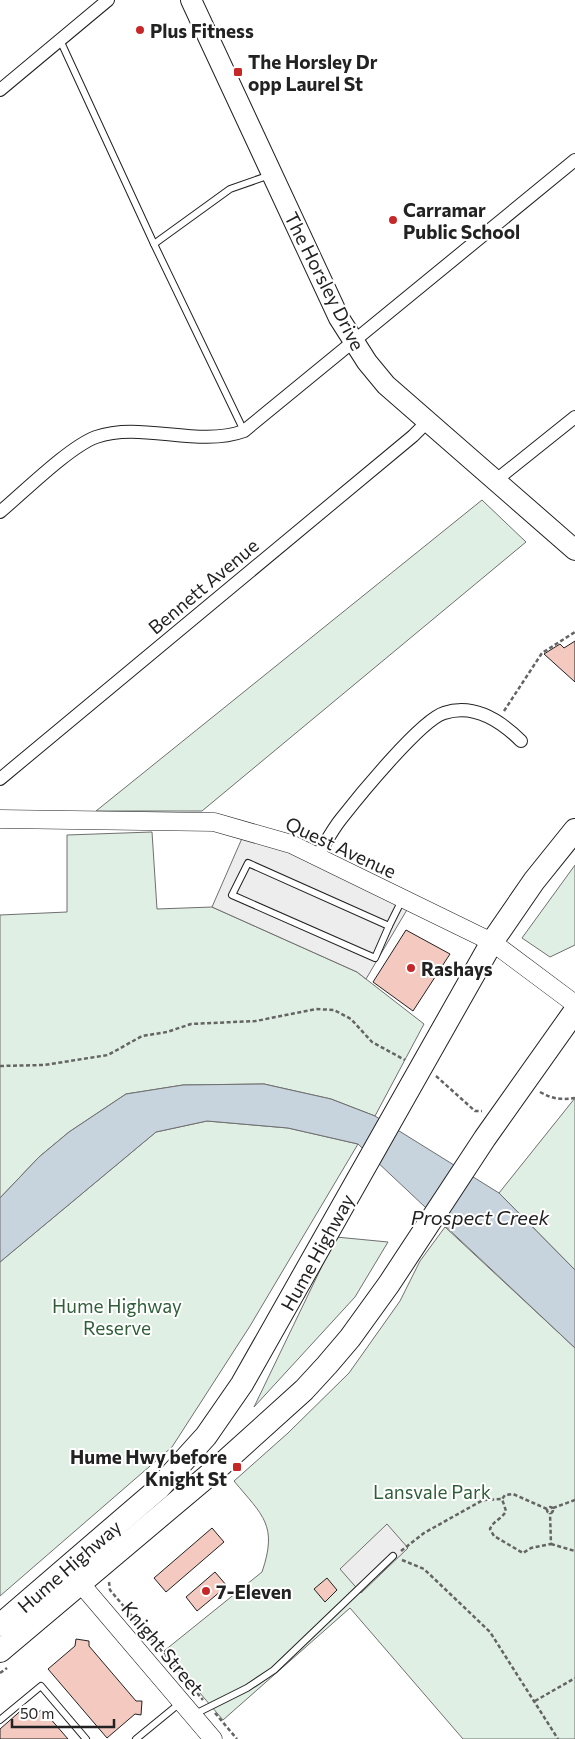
<svg xmlns="http://www.w3.org/2000/svg" width="575" height="1739" viewBox="0 0 575 1739" font-family="Commissioner,sans-serif">
<rect width="100%" height="100%" fill="#fff"/>
<!-- green -->
<g fill="#e0efe3" stroke="#6f6f6f">
<path d="M482,500L526,542L202,811H96Z"/>
<path d="M152,832L157,909L212,907L357,972L424,1024L375,1116L331,1099L264,1084L183,1085L126,1094L69,1132L39,1157L0,1198V915L67,912V835Z"/>
<path d="M575,865V945L550,957L522,938Z"/>
<path d="M575,1098V1270L499,1193Z"/>
<path d="M207,1121L288,1128L358,1144L250,1326L172,1447L0,1596V1262L156,1132Z"/>
<path d="M445,1227L575,1348V1739H463L350,1608L223,1720L164,1651L262,1572C278,1525 263,1516 234,1481L288,1433L349,1373L400,1301L420,1261Z"/>
<path d="M336,1237L388,1242L355,1297L254,1407Z"/>
</g>
<!-- parking -->
<g fill="#ededed" stroke="#6f6f6f">
<path d="M243,836L278,846L408,908L366,979L357,972L212,907Z"/>
<path d="M387,1524L408,1548L361,1593L340,1569Z"/>
</g>
<!-- water -->
<path fill="#c7d3dd" stroke="#6f6f6f" d="M264,1084L331,1099L375,1116L499,1193L575,1270V1348L358,1144L288,1128L207,1121L156,1132L0,1262V1198L39,1157L69,1132L126,1094L183,1085Z"/>
<!-- building -->
<g fill="#f3c9c0" stroke="#222">
<path d="M575,641V682L544,654L560,644L564,648Z"/>
<path d="M406,930L450,954L413,1011L373,982Z"/>
<path d="M212,1528L224,1542L166,1592L154,1578Z"/>
<path d="M215,1572L227,1586L197,1611L186,1597Z"/>
<path d="M327,1578L337,1590L325,1602L314,1589Z"/>
<path d="M76,1639L89,1641V1646L136,1701H142L141,1715L135,1714L107,1738L48,1669L75,1646Z"/>
<path d="M25,1707L33,1717L42,1709L68,1739H0V1729Z"/>
</g>
<g fill="none" stroke-linecap="round" stroke-linejoin="round">
<defs>
<g id="lane">
<path d="M60,40L154,244L244,431"/>
<path d="M154,244L230,189L270,175"/>
<path d="M248,863L389,926L375,958L232,895Z"/>
<path d="M389,926L402,900"/>
<path d="M193,1715L247,1688L274,1670L393,1556"/>
<path d="M0,1720L41,1686L86,1739"/>
<path d="M136,1739L180,1703"/>
</g>
<g id="street">
<path d="M0,90L108,0"/>
<path d="M495,481L575,417"/>
<path d="M0,512C24,492 69,447 96,437C141,421 198,448 244,431L575,160"/>
<path d="M0,779L413,436L428,421"/>
<path d="M317,857C325,844 332,830 341,819C359,796 421,720 444,713C474,703 501,721 521,741"/>
</g>
<g id="secondary">
<path d="M0,819L214,822L291,844L492,942L575,1004"/>
<path d="M81,1584L213,1739"/>
</g>
<path id="primary" d="M191,0L339,318L367,362L386,385L575,550"/>
<g id="highway">
<path d="M0,1625L158,1489L206,1436L242,1384L492,942L534,881L575,830"/>
<path d="M0,1651L222,1464L304,1390L327,1365L350,1338L389,1284L485,1138L575,1011"/>
</g>
</defs>
<!-- lane casing -->
<use href="#lane" stroke="#222" stroke-width="8"/>
<!-- street casing -->
<use href="#street" stroke="#222" stroke-width="14"/>
<!-- secondary casing -->
<use href="#secondary" stroke="#222" stroke-width="19"/>
<!-- primary casing -->
<use href="#primary" stroke="#222" stroke-width="22"/>
<!-- highway casing -->
<use href="#highway" stroke="#222" stroke-width="24"/>
<!-- path -->
<g stroke="#646464" stroke-width="2.5" stroke-dasharray="4 2.5" stroke-linecap="butt">
<path d="M504,711L542,653L575,632"/>
<path d="M0,1066L44,1065L108,1055L142,1036L167,1032L191,1024L256,1021L316,1009L334,1010L351,1019L372,1042L405,1060"/>
<path d="M436,1076L475,1111H482"/>
<path d="M540,1092C552,1099 562,1100 575,1098"/>
<circle cx="550" cy="1510" r="3"/>
<path d="M553,1508L575,1500"/>
<path d="M547,1509L513,1494L505,1495L502,1499L506,1511C502,1519 493,1521 490,1529L494,1536L523,1553L531,1548L551,1544L550,1513"/>
<path d="M551,1544L575,1551"/>
<path d="M401,1551L424,1533L483,1500L502,1499"/>
<path d="M402,1560L424,1569L490,1632L558,1739"/>
<path d="M109,1582L110,1590L203,1700"/>
<path d="M0,1673L7,1668"/>
<path d="M535,1701L575,1678"/>
<path d="M215,1713L237,1739"/>
</g>
<!-- lane -->
<use href="#lane" stroke="#fff" stroke-width="6"/>
<!-- street -->
<use href="#street" stroke="#fff" stroke-width="12"/>
<!-- secondary -->
<use href="#secondary" stroke="#fff" stroke-width="18"/>
<!-- primary -->
<use href="#primary" stroke="#fff" stroke-width="20"/>
<!-- highway -->
<use href="#highway" stroke="#fff" stroke-width="22"/>
</g>
<!-- markers -->
<g fill="#c62828" stroke="#fff" stroke-width="2">
<circle cx="140" cy="30" r="5"/>
<rect x="233" y="67" width="10" height="10" rx="2.5"/>
<circle cx="393" cy="220" r="5"/>
<circle cx="411" cy="968" r="5"/>
<rect x="232" y="1462" width="10" height="10" rx="2.5"/>
<circle cx="206" cy="1591" r="5"/>
</g>
<g text-anchor="middle" dominant-baseline="central" stroke-width="4" stroke-linejoin="round" paint-order="stroke">
<!-- poi labels -->
<g font-size="19" font-weight="bold" fill="#222" stroke="#fff" text-anchor="start">
<text x="150" y="30">Plus Fitness</text>
<text x="248" y="61">The Horsley Dr<tspan x="248" dy="22">opp Laurel St</tspan></text>
<text x="403" y="209">Carramar<tspan x="403" dy="22">Public School</tspan></text>
<text x="421" y="968">Rashays</text>
<text x="227" y="1456" text-anchor="end">Hume Hwy before<tspan x="227" dy="22">Knight St</tspan></text>
<text x="216" y="1591">7-Eleven</text>
</g>
<!-- street labels -->
<g font-size="19" fill="#222" stroke="#fff">
<text transform="translate(325 281) rotate(63)">The Horsley Drive</text>
<text transform="translate(203 586) rotate(-40)">Bennett Avenue</text>
<text transform="translate(341 847) rotate(25)">Quest Avenue</text>
<text transform="translate(317 1252) rotate(-61)">Hume Highway</text>
<text transform="translate(69 1566) rotate(-41)">Hume Highway</text>
<text transform="translate(163 1648) rotate(50)">Knight Street</text>
</g>
<!-- park labels -->
<g font-size="19" fill="#2f5e38" stroke="#fff">
<text x="117" y="1305">Hume Highway<tspan x="117" dy="22">Reserve</tspan></text>
<text x="432" y="1491">Lansvale Park</text>
</g>
<!-- water labels -->
<g font-size="20" font-style="italic" fill="#222" stroke="#fff">
<text x="480" y="1217">Prospect Creek</text>
</g>
</g>
<!-- scale -->
<path d="M12 1719v8h102v-8" fill="none" stroke="#222222" stroke-width="2.5"/>
<text x="20" y="1719" font-size="15" fill="#222222" stroke="#ffffff" stroke-width="4" paint-order="stroke">50 m</text>
</svg>
